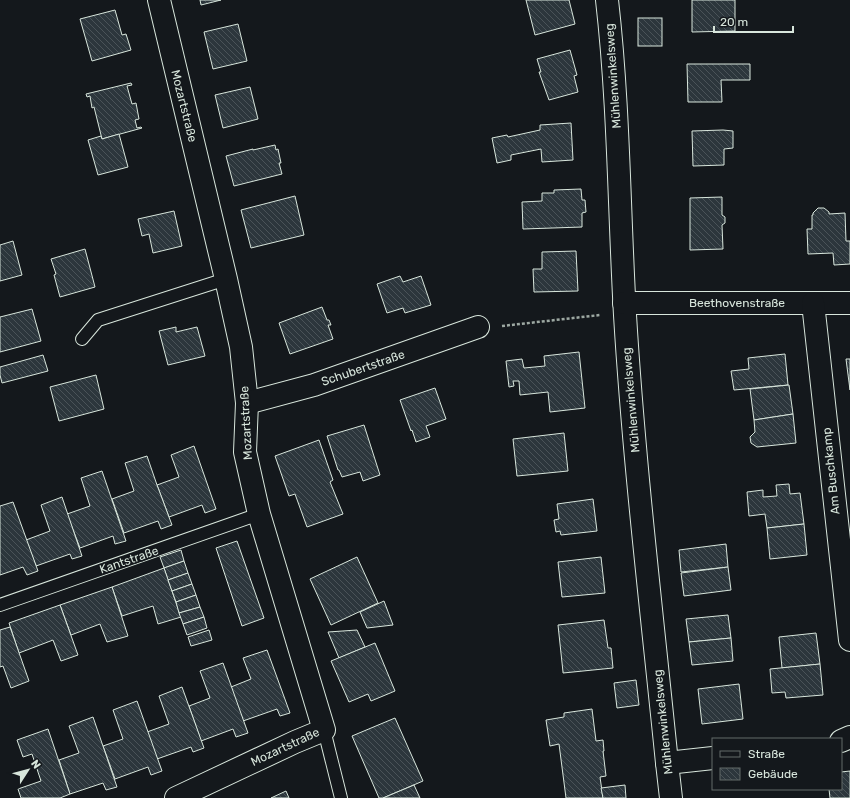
<svg xmlns="http://www.w3.org/2000/svg" width="850" height="798" viewBox="0 0 850 798" font-family="Rubik,sans-serif">
<defs>
<pattern id="building-back-hatch" width="6" height="6" patternUnits="userSpaceOnUse"><rect width="6" height="6" fill="#2c363c"/><path d="M-1 5l2 2M0 0l6 6M5-1l2 2" fill="none" stroke="#4a5358"/></pattern>
</defs>
<rect width="100%" height="100%" fill="#14181c"/>
<!-- building -->
<g fill="url(#building-back-hatch)" stroke="#d8e6dc">
<path d="M200,0H221L201,5Z"/>
<path d="M526,0H569L575,24L535,35Z"/>
<path d="M692,0H735V31L692,32Z"/>
<path d="M115,10L122,35L126,34L131,50L92,61L80,19Z"/>
<rect x="638" y="18" width="24" height="28"/>
<path d="M238,24L247,61L213,69L204,32Z"/>
<path d="M570,50L577,75L574,76L578,92L549,100L539,72H541L537,59Z"/>
<path d="M687,64H750V80H721L722,102H688Z"/>
<path d="M131,83L132,85L127,86L132,104L136,103L139,119L135,120L137,128L141,127L142,128L102,139L94,107L92,108L90,96L87,97L86,94Z"/>
<path d="M250,87L258,119L223,128L215,95Z"/>
<path d="M571,123L573,160L542,162L541,149L511,155V160L497,163L492,138L507,135L508,137L540,130V125Z"/>
<path d="M723,130L733,131V148L724,149V165L693,166L692,131Z"/>
<path d="M119,134L128,167L98,175L88,140L101,136L102,139Z"/>
<path d="M275,145L276,150L278,149L281,163H279L282,174L234,186L226,156L253,149V150Z"/>
<path d="M581,189L582,200H585L586,212L582,213V227L523,229L522,202L542,201V193H554V190Z"/>
<path d="M295,196L304,235L251,248L241,210Z"/>
<path d="M722,197V215L725,217V223L722,225L723,249L690,250V198Z"/>
<path d="M818,208H824L829,212V214L845,213L846,241H850V264L834,265L833,253L808,254L807,229H812V215H813V213Z"/>
<path d="M174,211L182,246L153,253L149,234L142,236L138,219Z"/>
<path d="M13,241L22,275L0,281V245Z"/>
<path d="M85,249L95,287L60,297L54,275L56,274L51,259Z"/>
<path d="M576,251L578,291L534,292L533,269H542V252Z"/>
<path d="M400,276L403,282L421,276L431,305L405,313L403,308L387,313L377,284Z"/>
<path d="M322,307L327,320H329L331,325H328L333,339L290,354L279,323Z"/>
<path d="M32,309L41,341L0,352V317Z"/>
<path d="M176,327V332L197,327L205,356L168,365L159,331Z"/>
<path d="M579,352L585,408L550,412L548,392L520,395L519,381H513L514,386L509,387L506,361L522,359L524,368L545,366L544,356Z"/>
<path d="M785,354L788,385L734,390L731,371L749,369L748,358Z"/>
<path d="M43,355L48,371L2,383L0,375V367Z"/>
<path d="M846,359H850V390Z"/>
<path d="M96,375L104,409L59,421L50,387Z"/>
<path d="M789,385L793,414L754,420L750,389Z"/>
<path d="M435,388L446,419L426,426L430,437L416,442L412,430L411,431L400,400Z"/>
<path d="M793,414L796,443L757,447L751,443L750,437L755,432L754,420Z"/>
<path d="M364,425L380,475L363,481L360,472L342,477L339,470H338L327,436Z"/>
<path d="M564,433L568,471L517,476L513,439Z"/>
<path d="M319,440L333,480L330,482L343,514L307,527L295,494L289,496L275,456Z"/>
<path d="M194,446L216,509L205,513L202,505L169,517L157,485L179,477L171,455Z"/>
<path d="M147,456L157,485L172,525L161,529L158,521L124,533L112,499L134,491L125,463Z"/>
<path d="M102,471L126,541L115,544L113,536L80,548L67,514L90,506L81,478Z"/>
<path d="M789,484L790,494L800,493L804,524L767,528L765,514L749,516L747,492L763,490V497L777,496L776,485Z"/>
<path d="M62,497L82,556L72,559L70,554L36,566L26,540L50,531L41,505Z"/>
<path d="M593,499L597,531L561,535L560,531L556,532L554,520L559,519L557,504Z"/>
<path d="M13,502L38,571L27,575L23,567L0,575V506Z"/>
<path d="M804,524L807,555L770,559L767,528Z"/>
<path d="M237,541L264,618L242,626L216,548Z"/>
<path d="M726,544L728,567L681,572L679,550Z"/>
<path d="M181,550L184,561L164,568L160,557Z"/>
<path d="M357,557L378,603L331,625L310,579Z"/>
<path d="M601,557L605,593L562,597L558,562Z"/>
<path d="M184,561L188,573L168,580L164,568Z"/>
<path d="M728,567L731,590L684,596L681,573Z"/>
<path d="M164,568L181,617L158,624L153,606L122,616L112,587Z"/>
<path d="M188,573L192,584L172,591L168,580Z"/>
<path d="M192,584L196,595L176,602L172,591Z"/>
<path d="M112,587L128,636L107,642L100,624L71,635L60,605Z"/>
<path d="M196,595L200,607L179,613L176,602Z"/>
<path d="M384,601L393,625L367,628L360,612Z"/>
<path d="M60,605L78,655L61,661L53,640L19,653L9,623Z"/>
<path d="M200,607L204,617L183,624L179,613Z"/>
<path d="M728,615L731,638L689,642L686,619Z"/>
<path d="M204,617L207,628L187,635L183,624Z"/>
<path d="M604,620L608,648H611L613,668L563,673V672L558,625Z"/>
<path d="M10,627L29,681L11,688L3,666L0,667V630Z"/>
<path d="M209,630L212,640L191,646L188,637Z"/>
<path d="M357,630L365,647L339,658L328,632Z"/>
<path d="M816,633L820,664L782,668L779,637Z"/>
<path d="M731,638L733,661L692,665L689,642Z"/>
<path d="M375,643L395,691L371,701L368,694L349,702L331,661Z"/>
<path d="M267,650L290,713L280,716L277,709L243,721L231,687L251,679L243,658Z"/>
<path d="M223,663L248,733L236,737L233,729L201,741L189,706L210,698L200,671Z"/>
<path d="M820,664L823,695L786,698L785,692L772,693L770,669Z"/>
<path d="M636,680L639,705L617,708L614,683Z"/>
<path d="M739,684L743,719L702,724L698,689Z"/>
<path d="M182,687L204,748L193,752L191,747L157,759L147,732L169,724L159,696Z"/>
<path d="M137,701L162,771L151,775L148,767L115,779L103,746L123,739L113,710Z"/>
<path d="M592,709L596,741L603,740L604,751H603L606,776L600,777L603,798H566L559,744L550,746L546,720L564,717V713Z"/>
<path d="M93,717L117,787L106,790L103,783L70,794L59,760L79,753L69,726Z"/>
<path d="M395,718L423,781L383,798H379L352,736Z"/>
<path d="M48,729L70,794L60,798H21L18,789L41,781L32,754L23,757L17,740Z"/>
<path d="M850,771V798H830L829,789H841V772Z"/>
<path d="M414,785L420,798H383Z"/>
<path d="M625,785L626,798H603L601,788Z"/>
<path d="M286,791L289,798H271Z"/>
</g>
<g fill="none" stroke-linecap="round" stroke-linejoin="round">
<defs>
<g id="service">
<path d="M82,339L98,320L226,279"/>
<path d="M0,605L259,514"/>
<path d="M324,730L341,798"/>
</g>
<g id="minor">
<path d="M159,0L226,279L241,347L247,403L245,452L259,514L324,730L295,742L176,798"/>
<path d="M607,0C619,105 619,210 625,315C634,464 652,614 667,763L671,798"/>
<path d="M624,303H850"/>
<path d="M813,303L850,640"/>
<path d="M247,403L314,385L478,327"/>
<path d="M841,741L850,737"/>
<path d="M667,763L713,758"/>
</g>
</defs>
<!-- service casing -->
<use href="#service" stroke="#d8e6dc" stroke-width="14"/>
<!-- minor casing -->
<use href="#minor" stroke="#d8e6dc" stroke-width="24"/>
<!-- path -->
<path stroke="#9da8a2" stroke-width="2.5" stroke-dasharray="3 2" stroke-linecap="butt" d="M502,326L600,315"/>
<!-- service -->
<use href="#service" stroke="#14181c" stroke-width="12"/>
<!-- minor -->
<use href="#minor" stroke="#14181c" stroke-width="22"/>
</g>
<g text-anchor="middle" dominant-baseline="central" stroke-width="3" stroke-linejoin="round" paint-order="stroke">
<!-- street labels -->
<g font-size="12" fill="#d8e6dc" stroke="#14181c">
<text transform="translate(613 76) rotate(-94)">Mühlenwinkelsweg</text>
<text transform="translate(184 106) rotate(76)">Mozartstraße</text>
<text x="737" y="303">Beethovenstraße</text>
<text transform="translate(363 368) rotate(-19)">Schubertstraße</text>
<text transform="translate(631 400) rotate(-95)">Mühlenwinkelsweg</text>
<text transform="translate(246 423) rotate(-93)">Mozartstraße</text>
<text transform="translate(831 471) rotate(-96)">Am Buschkamp</text>
<text transform="translate(129 560) rotate(-19)">Kantstraße</text>
<text transform="translate(663 722) rotate(-96)">Mühlenwinkelsweg</text>
<text transform="translate(285 747) rotate(-25)">Mozartstraße</text>
</g>
</g>
<!-- legend -->
<rect x="712" y="738" width="130" height="52" fill="#14181c" stroke="#626a69"/>
<rect x="720" y="751" width="20" height="6" fill="#14181c" stroke="#626a69"/>
<text x="748" y="758" font-size="12" fill="#d8e6dc">Straße</text>
<rect x="720" y="768" width="20" height="12" fill="url(#building-back-hatch)" stroke="#626a69"/>
<text x="748" y="778" font-size="12" fill="#d8e6dc">Gebäude</text>
<!-- north arrow -->
<g transform="translate(28 770) rotate(54)" stroke="#14181c" stroke-width="3" paint-order="stroke">
<path d="M0-3L7 15L0 10L-7 15Z" fill="#d8e6dc"/>
<text y="-6" font-size="11" font-weight="bold" text-anchor="middle" fill="#d8e6dc">N</text>
</g>
<!-- scale -->
<path d="M714 26v6h79v-6" fill="none" stroke="#d8e6dc" stroke-width="2"/>
<text x="720" y="26" font-size="12" fill="#d8e6dc" stroke="#14181c" stroke-width="3" paint-order="stroke">20 m</text>
</svg>
